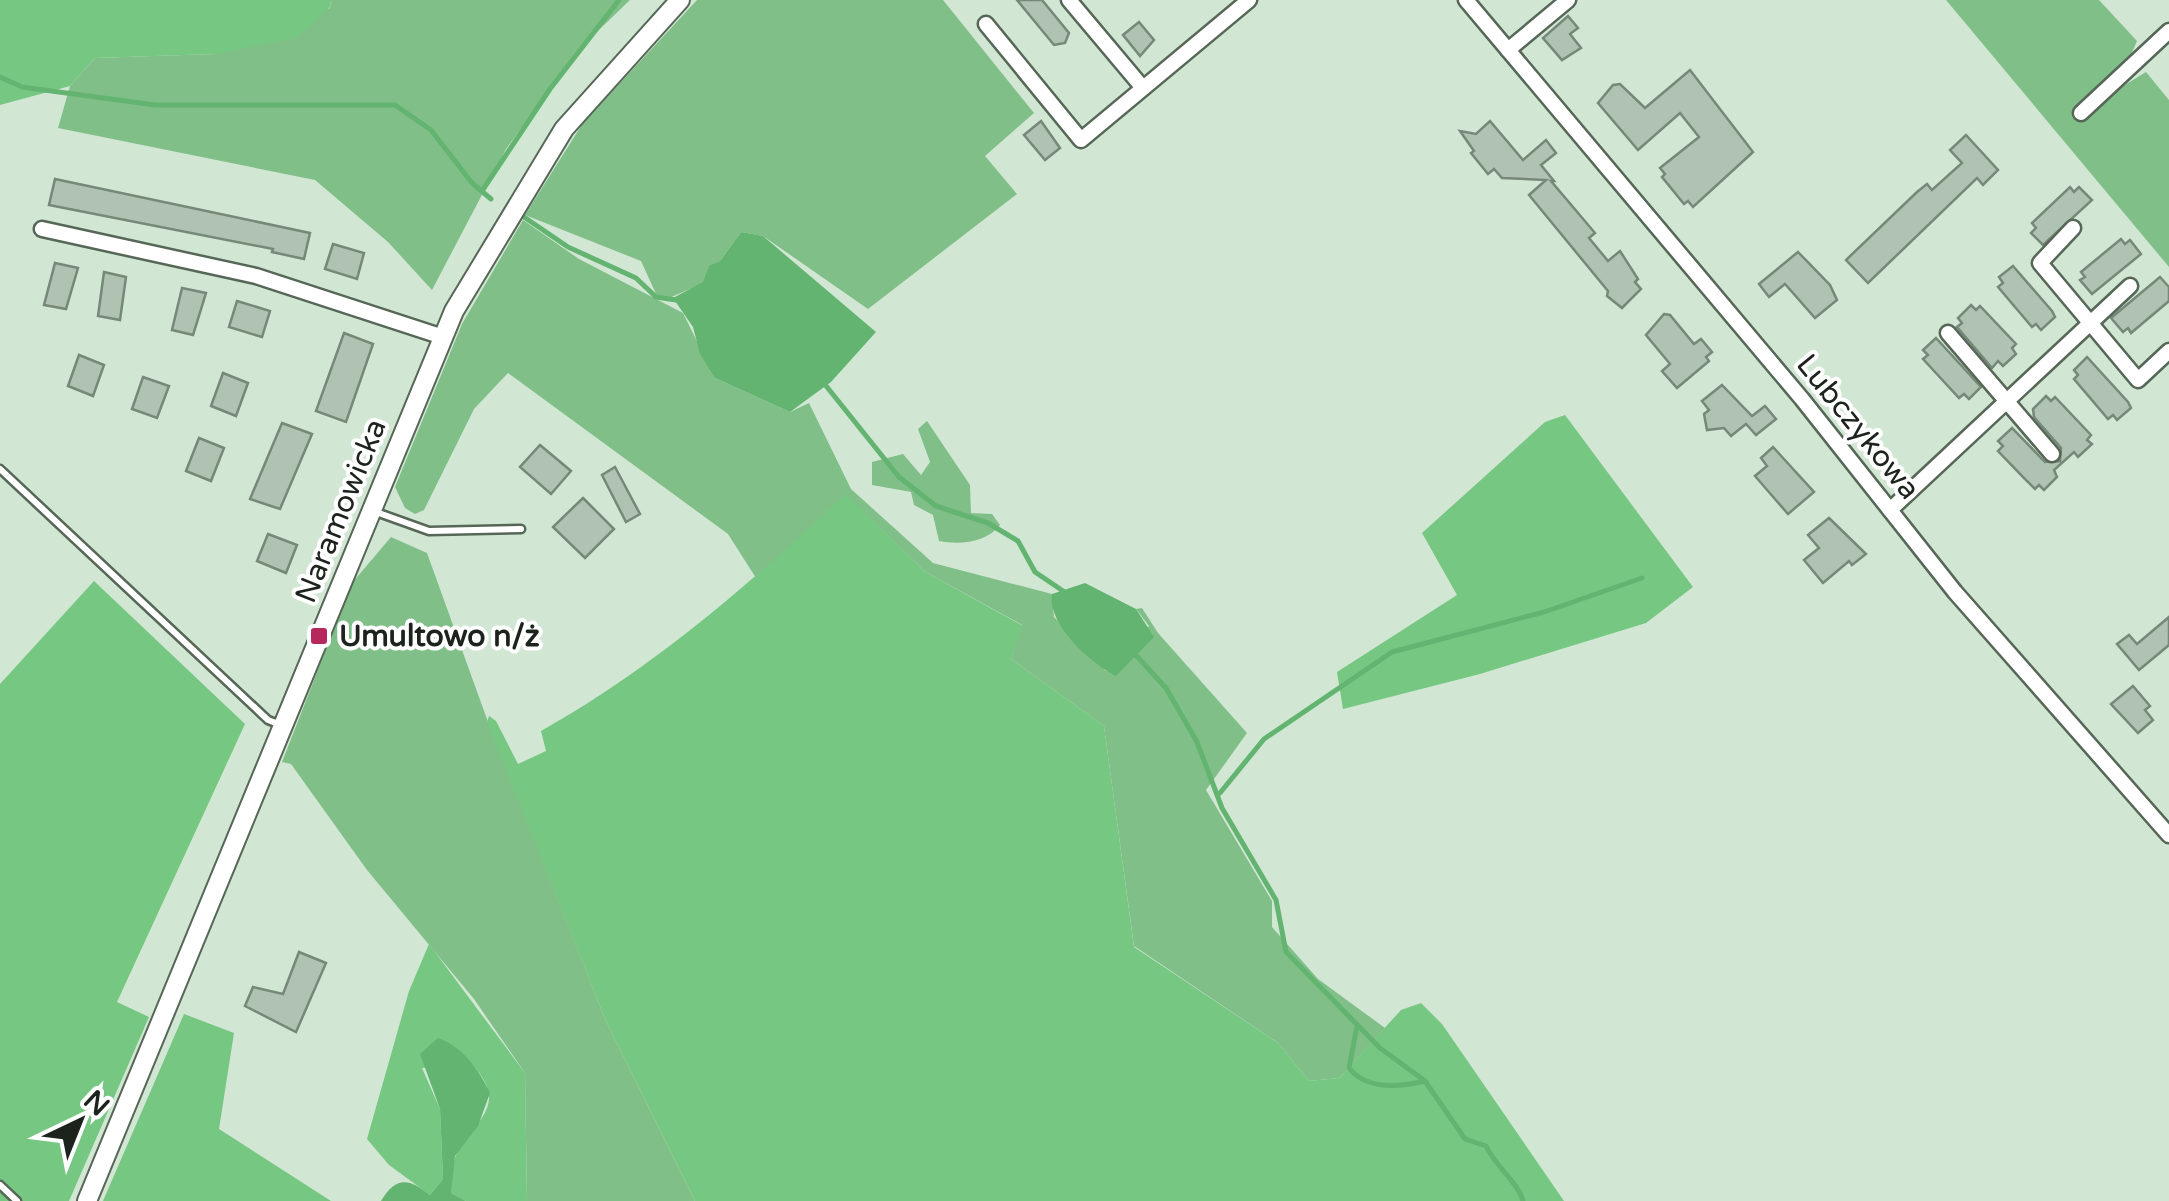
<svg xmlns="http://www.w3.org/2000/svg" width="2169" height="1201" viewBox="0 0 2169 1201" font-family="'Varela Round',sans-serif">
<rect width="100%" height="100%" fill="#d2e6d4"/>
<!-- green -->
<g fill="#81bf89">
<path d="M331,0H630L576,52L506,149L432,290L388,242L315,180L58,128L70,86L95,58L215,54L330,8Z"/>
<path d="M697,0H943L1034,113L985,156L1017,194L868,309L763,236L741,232L720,261L709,267L704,283L669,298L657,296L641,261L525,215L583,123Z"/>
<path d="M1946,0H2099L2137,41L2115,91L2146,72L2169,100V267Z"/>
<path d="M523,220L579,259L683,313L715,378L790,412L809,403L851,489L933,563L1052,594L1054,617L1106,671L1149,626L1136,609L1142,608L1158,633L1247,733L1206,790L1272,901V927L1318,979L1385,1028L1339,1078L1309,1081L1278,1043L1134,946L1104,726L1011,659L1022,625L924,571L846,495L756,578L728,534L508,373L474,409L424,510L415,514L405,508L395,487L462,324Z"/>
<path d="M927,421L970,485L971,513L992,514L1000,525C986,543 960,545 939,541L933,515L914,505L911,492L872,485V462L903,454L921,475L930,462L918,429Z"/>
<path d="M391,537L427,553L488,722L605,1019L695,1201H527L525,1073L474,999L367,870L291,764L282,762L352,583Z"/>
</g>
<!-- forest -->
<g fill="#76c782">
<path d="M0,0H331L330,7L297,38L215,54L95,58L70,86L0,105Z"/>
<path d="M1565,415L1693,587L1646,623L1480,674L1343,709L1337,672L1457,595L1422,533L1545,422Z"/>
<path d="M846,494L924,571L1023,626L1011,659L1104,726L1134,947L1278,1043L1309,1081L1339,1078L1401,1010L1421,1003L1442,1024L1564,1201H695L605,1019L487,722L489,716L496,721L518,764L546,751L541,731C654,668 752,582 846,494Z"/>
<path d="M94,581L245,724L117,1002L149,1017L69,1201H0V684Z"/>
<path d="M429,944L525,1073L527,1201H466L451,1193C452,1181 451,1164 457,1153C477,1118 509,1105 472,1064L422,1068L440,1109L443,1179L430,1195L389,1165L367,1139L409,991Z"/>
<path d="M184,1014L234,1033L219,1129L331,1201H103Z"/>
</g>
<!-- water -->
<g fill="#63b470">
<path d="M741,232L763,236L876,332L831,382L790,412L715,378L700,354L693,327L673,298L703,282L709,266L720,261Z"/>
<path d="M1085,583L1136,609L1154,637L1116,676C1090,663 1047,624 1052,594Z"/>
<path d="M438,1038C462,1046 480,1071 490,1093L478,1126L455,1156L451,1193L466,1201H381C396,1176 409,1178 430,1195L443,1179L440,1109L420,1054Z"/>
</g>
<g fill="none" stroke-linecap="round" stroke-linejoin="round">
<!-- stream -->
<g stroke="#63b470" stroke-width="5">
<path d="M0,77L22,87L155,105H395L431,130L472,183L491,199"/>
<path d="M482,191L550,89L619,0"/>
<path d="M524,217L568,247L636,278L656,297L676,300"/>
<path d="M823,382L899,477L936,506L988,523L1018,541L1035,572L1066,593"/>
<path d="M1134,653L1166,688L1197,742L1222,808L1276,900L1286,952L1380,1048L1425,1081L1465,1139L1486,1146C1496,1167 1519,1184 1523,1201"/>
<path d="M1220,793L1264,739L1392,652L1544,612L1642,578"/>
<path d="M1357,1026L1349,1068C1367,1091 1400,1087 1425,1081"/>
</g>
</g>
<!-- building -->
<g fill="#b0c3b2" stroke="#768978" stroke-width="2.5">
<path d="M1017,0H1042L1069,33L1065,43L1054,45Z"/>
<path d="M1568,16L1578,28L1570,34L1581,48L1562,60L1543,38Z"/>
<path d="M1139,22L1154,40L1140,56L1123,35Z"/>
<path d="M1690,70L1753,152L1693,207L1688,201L1684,204L1662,177L1665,174L1660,168L1699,137L1680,113L1638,150L1598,103L1613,85L1620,84L1645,108Z"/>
<path d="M1041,121L1060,148L1045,160L1024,135Z"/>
<path d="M1490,121L1523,160L1546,140L1556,153L1541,165L1554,181H1551L1595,233L1589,238L1608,261L1620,251L1638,279L1635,282L1641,289L1622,308L1607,296L1608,291L1529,195L1546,180L1502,178L1494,169L1488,174L1471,153L1474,151L1460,131L1476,134Z"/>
<path d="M1966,135L1998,170L1983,185L1977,178L1868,283L1846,260L1917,192L1927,184L1932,190L1962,163L1950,150Z"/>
<path d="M55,179L310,233L304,259L272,252L273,249L49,205Z"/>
<path d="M2070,187L2074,192L2079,187L2092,200L2043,245L2031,233L2036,228L2032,223Z"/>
<path d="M2121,239L2125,244L2130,240L2141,254L2092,294L2080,280L2085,277L2081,272Z"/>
<path d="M333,244L364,253L357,279L325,269Z"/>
<path d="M1798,252L1830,285L1837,300L1815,318L1785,284L1769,297L1759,284Z"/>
<path d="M55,263L78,268L66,309L44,305Z"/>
<path d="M2013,266L2052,311L2055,317L2041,330L2036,324L2032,327L1998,287L2003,283L1999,277Z"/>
<path d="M104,272L126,277L120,320L98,316Z"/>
<path d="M2160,277L2169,287V301L2131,333L2128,328L2123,332L2111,318Z"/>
<path d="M182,288L206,293L193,335L172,330Z"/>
<path d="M237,301L270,311L262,337L229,327Z"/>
<path d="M1971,305L1976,310L1980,306L2016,344L2012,348L2016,354L2003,366L1998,361L1992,368L1957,327L1962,323L1958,318Z"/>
<path d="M1664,314L1670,315L1694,344L1701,339L1712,352L1706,357L1709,361L1677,388L1662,371L1670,364L1646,335Z"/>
<path d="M344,333L373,344L346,422L316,411Z"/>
<path d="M1936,338L1981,387L1969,399L1964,394L1959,398L1923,359L1928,355L1923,350Z"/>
<path d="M79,355L104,365L93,396L68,386Z"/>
<path d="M2087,357L2128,402L2131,408L2117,420L2113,415L2108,419L2074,379L2078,375L2074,370Z"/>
<path d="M223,373L248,383L236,416L211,406Z"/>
<path d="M143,377L169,386L157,418L132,409Z"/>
<path d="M1722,385L1752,416L1765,406L1776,419L1756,435L1746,424L1731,436L1724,428L1707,430L1704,414L1709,410L1702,401Z"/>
<path d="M2046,396L2051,401L2055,397L2091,435L2087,440L2092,444L2078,457L2074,452L2054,470L2057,477L2044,490L2039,485L2035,489L2023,477L1998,451L2003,446L1998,441L2012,428L2045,462L2060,461L2061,448L2034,417L2033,409Z"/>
<path d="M282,423L312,434L280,509L250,499Z"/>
<path d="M199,438L224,448L211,481L186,471Z"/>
<path d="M540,445L571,471L551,494L520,467Z"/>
<path d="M1773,447L1814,492L1788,514L1755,476L1767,466L1761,458Z"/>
<path d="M615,467L640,514L626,522L602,475Z"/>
<path d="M583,498L614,529L585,558L553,527Z"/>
<path d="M1829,518L1866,554L1852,565L1849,561L1823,583L1804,560L1819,548L1808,535Z"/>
<path d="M268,534L297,545L286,573L257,561Z"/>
<path d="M2169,617V645L2139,670L2117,644L2129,635L2137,644Z"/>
<path d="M2133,686L2150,706L2145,710L2153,720L2138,733L2111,704Z"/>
<path d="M299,952L326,963L296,1032L245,1006L253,987L283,994Z"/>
</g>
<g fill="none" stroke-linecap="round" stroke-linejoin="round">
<defs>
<g id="service">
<path d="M0,469L268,720L281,725"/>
<path d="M376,512L429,531L521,529"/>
<path d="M0,1185L17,1201"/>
</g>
<g id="minor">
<path d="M1069,0L1143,88"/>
<path d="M1466,0L1802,399L1955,592L2169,835"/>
<path d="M986,24L1081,140L1249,0"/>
<path d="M1508,50L1568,0"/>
<path d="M2081,113L2169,31"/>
<path d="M2073,228L2040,263L2138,380L2169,351"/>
<path d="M42,229L256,276L443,337"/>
<path d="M1948,333L2052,454"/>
<path d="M1890,510L2130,286"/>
</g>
<path id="tertiary" d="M87,1201L454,311L564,129L680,0"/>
</defs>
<!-- service casing -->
<use href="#service" stroke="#566757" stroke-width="11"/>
<!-- minor casing -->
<use href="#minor" stroke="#566757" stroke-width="19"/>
<!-- tertiary casing -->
<use href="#tertiary" stroke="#566757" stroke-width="22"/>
<!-- service -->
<use href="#service" stroke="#fff" stroke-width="6"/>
<!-- minor -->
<use href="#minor" stroke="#fff" stroke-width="14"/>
<!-- tertiary -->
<use href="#tertiary" stroke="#fff" stroke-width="18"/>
</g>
<!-- markers -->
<rect fill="#b6285c" stroke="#fff" stroke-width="4" x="309" y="626" width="20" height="20" rx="5"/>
<g text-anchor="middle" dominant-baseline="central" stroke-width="8" stroke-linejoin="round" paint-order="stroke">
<!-- street labels -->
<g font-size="30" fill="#1c231d" stroke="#fff">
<text transform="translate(1858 427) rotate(51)">Lubczykowa</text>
<text transform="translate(341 511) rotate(-68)">Naramowicka</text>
</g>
<!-- poi labels -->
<g font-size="30" font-weight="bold" fill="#1c231d" stroke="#fff" text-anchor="start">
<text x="339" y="636">Umultowo n/ż</text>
</g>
</g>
<!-- north arrow -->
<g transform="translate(80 1121) rotate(43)" stroke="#ffffff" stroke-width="8" paint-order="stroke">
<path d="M0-8L18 38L0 25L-18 38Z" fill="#1c231d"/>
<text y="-15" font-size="28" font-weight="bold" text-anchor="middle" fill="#1c231d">N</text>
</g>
</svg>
